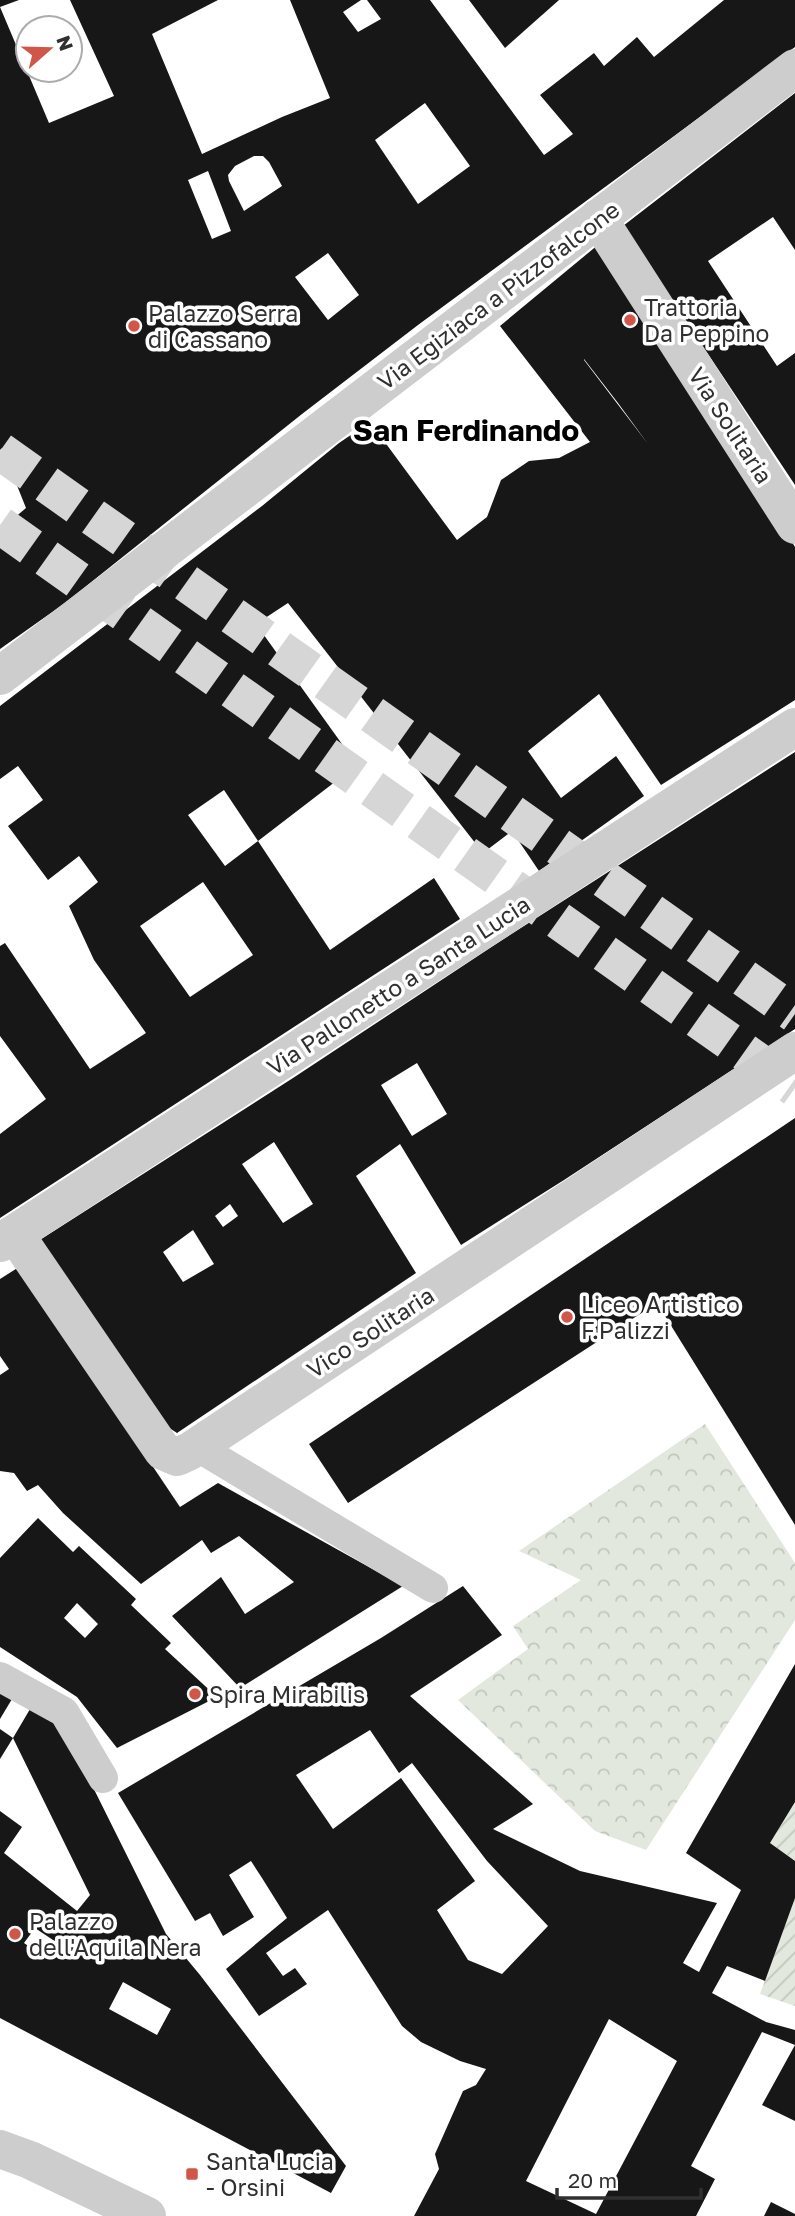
<svg xmlns="http://www.w3.org/2000/svg" width="795" height="2216" viewBox="0 0 795 2216" font-family="'Golos Text',sans-serif">
<defs>
<pattern id="park-crowns" width="20" height="18" patternUnits="userSpaceOnUse" patternTransform="scale(1.75)"><rect width="20" height="18" fill="#e2e8dd"/><path d="M2 6a3 3 0 1 1 6 0M12 15a3 3 0 1 1 6 0" fill="none" stroke="#c2c7be"/></pattern>
<pattern id="garden-furrows" width="10" height="10" patternUnits="userSpaceOnUse" patternTransform="scale(1.75)"><rect width="10" height="10" fill="#e2e8dd"/><path d="M-1 1l2-2M0 10L10 0M9 11l2-2" fill="none" stroke="#c2c7be"/></pattern>
</defs>
<rect width="100%" height="100%" fill="#fff"/>
<!-- park -->
<path fill="url(#park-crowns)" d="M705,1424L795,1563V1620L646,1850L595,1831L458,1700L528,1649L513,1626L581,1580L519,1551Z"/>
<!-- garden -->
<g fill="url(#garden-furrows)">
<path d="M795,1802V1861L770,1843Z"/>
<path d="M795,1898V2006L760,1994Z"/>
</g>
<!-- building -->
<g fill="#171717" fill-rule="evenodd">
<path d="M0,0H19L0,7L49,123L114,96L70,0H218L152,34L202,154L282,117L330,98L290,0H361L343,12L358,32L381,19L367,0H430L544,155L573,134L540,95L594,53L604,66L637,37L654,57L724,0H795V47L418,325L302,414L65,603L0,649V530L26,508L2,448L0,450ZM425,103L470,166L418,204L375,140ZM254,156H263L269,162L282,186L244,211L229,181L228,175L235,166ZM208,171L231,231L212,239L188,180ZM328,253L359,295L328,320L295,277Z"/>
<path d="M469,0H559L505,48Z"/>
<path d="M795,93V250L773,217L708,261L777,366L795,353V485L623,226Z"/>
<path d="M599,244L742,461L795,547V700L661,785L599,694L528,751L561,798L616,756L644,796L539,871L512,831L483,853L288,603L256,624L357,765L258,841L330,950L434,878L460,919L0,1218V1134L46,1099L0,1036V946L5,943L90,1069L146,1033L94,960L69,906L98,882L79,856L48,880L8,826L43,800L18,766L0,779V706L262,506L339,443L370,422L457,540L487,517L501,480L529,461L559,458L590,442L500,326ZM584,359L618,403L648,444L584,360ZM224,790L258,841L225,866L188,815ZM203,882L253,955L190,997L140,926Z"/>
<path d="M795,752V1029L564,1180L461,1245L400,1144L356,1176L416,1273L177,1433L151,1416L32,1245L293,1078L493,946ZM417,1063L447,1114L412,1136L381,1085ZM274,1142L313,1204L283,1223L242,1164ZM230,1204L238,1216L223,1227L215,1216ZM193,1230L214,1264L183,1282L163,1252Z"/>
<path d="M795,1118V1525L657,1303L348,1503L309,1444Z"/>
<path d="M19,1267L180,1507L218,1483L403,1586L240,1688L172,1616L221,1577L245,1614L294,1582L239,1536L211,1553L202,1540L141,1584L63,1513L38,1485L27,1491L14,1473L0,1471V1375L9,1369L0,1356V1279Z"/>
<path d="M38,1518L73,1552L79,1546L136,1599L131,1605L171,1643L165,1649L217,1697L117,1748L77,1697L0,1647V1558ZM77,1603L98,1624L85,1638L64,1618Z"/>
<path d="M463,1586L502,1635L410,1696L533,1804L493,1829L580,1871L717,1903L683,1963L699,1972L741,1890L686,1853L795,1664V1802L770,1843L795,1861V1898L765,1981L727,1966L712,1993L766,2022L795,2030V2121L762,2105L795,2045L762,2032L691,2166L715,2179L696,2216H414L439,2169L435,2154L463,2091L476,2085L486,2069L460,2061L421,2042L402,2026L328,1910L266,1953L283,1976L295,1968L307,1984L259,2016L226,1969L287,1918L262,1878L251,1861L229,1875L254,1917L223,1936L210,1913L195,1921L118,1793L381,1638ZM370,1730L399,1773L412,1763L487,1861L548,1926L502,1974L468,1960L437,1910L475,1881L401,1778L333,1829L296,1775ZM609,2019L677,2061L596,2214L526,2181Z"/>
<path d="M0,1685L15,1694L0,1719Z"/>
<path d="M33,1704L58,1717L166,1934L200,1975L346,2166L331,2193L0,2018V1811L22,1827L4,1853L77,1911L90,1895L13,1738ZM35,1928L53,1940L41,1955L24,1943ZM123,1982L171,2009L157,2035L109,2009Z"/>
<path d="M0,1729L13,1738L0,1759Z"/>
<path d="M771,2202L795,2214V2216H764Z"/>
</g>
<g fill="none" stroke-linecap="round" stroke-linejoin="round">
<!-- primary-tunnel -->
<g stroke="#d6d6d6" stroke-width="38" stroke-dasharray="38 19" stroke-linecap="butt">
<path d="M0,451L795,1014"/>
<path d="M0,525L795,1088"/>
</g>
<!-- pedestrian -->
<g stroke="#cdcdcd" stroke-width="30">
<path d="M196,1446L433,1588"/>
<path d="M0,1677L64,1712L103,1778"/>
</g>
<!-- minor -->
<g stroke="#cdcdcd" stroke-width="38">
<path d="M598,218L795,525"/>
<path d="M0,676L795,68"/>
<path d="M15,1234L163,1451L177,1457L190,1451L795,1051"/>
<path d="M0,1243L795,727"/>
<path d="M0,2149L30,2160L147,2216"/>
</g>
</g>
<!-- markers -->
<g fill="#d0564a" stroke="#fff" stroke-width="2.5">
<circle cx="630" cy="320" r="7"/>
<circle cx="134" cy="326" r="7"/>
<circle cx="567" cy="1317" r="7"/>
<circle cx="195" cy="1694" r="7"/>
<circle cx="15" cy="1934" r="7"/>
<rect x="185" y="2167" width="14" height="14" rx="3.5"/>
</g>
<g text-anchor="middle" dominant-baseline="central" stroke-width="7" stroke-linejoin="round" paint-order="stroke">
<!-- street labels -->
<g font-size="23" fill="#303030" stroke="#fff">
<text transform="translate(498 295) rotate(-37)">Via Egiziaca a Pizzofalcone</text>
<text transform="translate(731 425) rotate(57)">Via Solitaria</text>
<text transform="translate(398 985) rotate(-33)">Via Pallonetto a Santa Lucia</text>
<text transform="translate(370 1332) rotate(-33)">Vico Solitaria</text>
</g>
<!-- poi labels -->
<g font-size="23" fill="#303030" stroke="#fff" text-anchor="start">
<text x="644" y="307">Trattoria<tspan x="644" dy="26">Da Peppino</tspan></text>
<text x="148" y="313">Palazzo Serra<tspan x="148" dy="26">di Cassano</tspan></text>
<text x="581" y="1304">Liceo Artistico<tspan x="581" dy="26">F.Palizzi</tspan></text>
<text x="209" y="1694">Spira Mirabilis</text>
<text x="29" y="1921">Palazzo<tspan x="29" dy="26">dell'Aquila Nera</tspan></text>
<text x="206" y="2161">Santa Lucia<tspan x="206" dy="26">- Orsini</tspan></text>
</g>
<!-- district labels -->
<g font-size="30" font-weight="bold" fill="#000" stroke="#fff">
<text x="466" y="430">San Ferdinando</text>
</g>
</g>
<!-- north arrow -->
<g transform="translate(49 49) rotate(70)"><circle r="33" fill="#ffffff" stroke="#acacac" stroke-width="2"/>
<path d="M0-5L12 26L0 18L-12 26Z" fill="#d0564a"/>
<text y="-10" font-size="19" font-weight="bold" text-anchor="middle" fill="#303030">N</text>
</g>
<!-- scale -->
<path d="M557 2188v10h144v-10" fill="none" stroke="#303030" stroke-width="3.5"/>
<text x="568" y="2188" font-size="21" fill="#303030" stroke="#ffffff" stroke-width="5" paint-order="stroke">20 m</text>
</svg>
